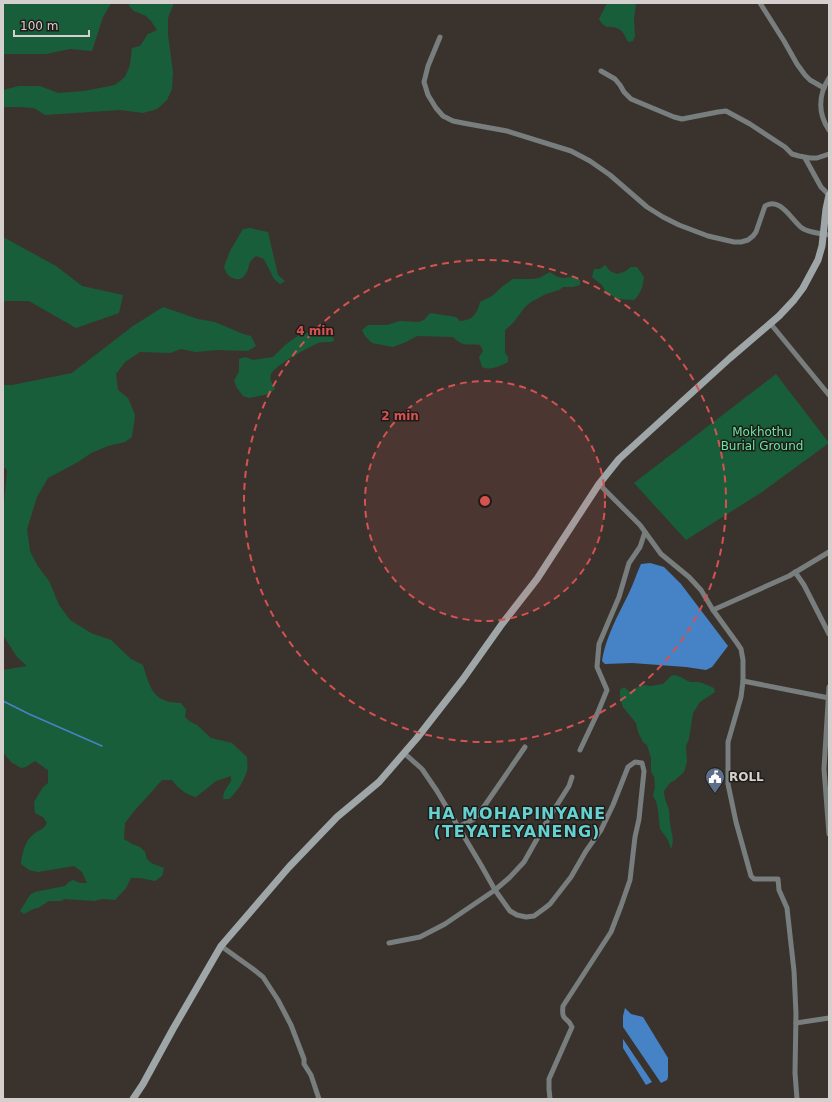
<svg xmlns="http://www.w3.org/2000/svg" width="832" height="1102" viewBox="0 0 832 1102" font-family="'DejaVu Sans',sans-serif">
<rect width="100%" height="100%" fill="#3a332d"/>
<!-- green -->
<g fill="#195e3a">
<path d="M3,3H111L103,17L92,51L70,49L46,54H3Z"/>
<path d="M130,3H174L168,18V35L173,72L172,89L167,100L157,109L143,113L120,110L45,115L34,108L20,107H3V90L19,86H40L58,93L84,91L115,85L125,77L130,65L132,48L140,46L148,34L157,30L151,21L146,16L134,11L129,6Z"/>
<path d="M607,3H636L634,19L635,36L633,41L628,42C625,37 624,32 619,29C609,24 607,32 599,19Z"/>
<path d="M250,228L268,232L278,275L285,281L280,284L274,279L264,259L256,256C246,263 251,267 245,275C241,281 233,280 228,275C226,273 225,269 224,267L230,251L243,229Z"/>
<path d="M3,237L56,266L82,286L123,295L119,313L76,328L29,301H5L3,305Z"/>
<path d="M605,265L610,271L617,274L624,272L631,267H637L644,277C643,287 641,293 634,300L618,299L605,292L603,286L592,277L594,269H600Z"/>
<path d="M550,272C559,279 563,279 574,276L580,280V285L573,287H563L559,290L546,294L531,302L525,307L513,323L505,330V353L508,357V362C500,366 490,371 482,367L479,357L483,351L480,345C468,343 464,348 453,337L417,336L406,342L393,347L372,343L365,336L362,330L368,325H387L400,321L418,322L424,320L430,313L456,317L460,321C473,320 477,314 480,302L492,296L503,286L513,279H533L539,278Z"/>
<path d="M163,307L198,319L215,322L243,334L251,336L256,346L248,351L217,350L196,352L181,349L170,353L140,352L125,362L116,374L118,390L128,398L135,415L132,437L125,442L108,446L91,453L78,462L48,478L37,497L27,529L30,551L37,565L49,581L59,605L70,620L91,633L111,640L131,659L143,665C150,688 153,703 181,703L186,710L185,717L189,721L197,725L211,738L232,743L247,757C247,762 248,767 247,771C244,781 237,792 229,799H223L224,792L231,781V776L216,781L196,797C186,795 178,788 172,780H162L146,798L134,811L125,823L124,839L132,844L140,847L145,852L147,859L151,863L164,868L162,876L155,881L140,878H131L126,888L115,900L102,899L95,901L64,899L61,901H49L38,908L33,909L24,914L20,911L30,895L35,892L65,886L69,882L73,880L80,883H87L82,872L74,866L38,872L29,870L21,864C22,853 25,840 35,833C41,829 44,829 47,823L43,817L35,813L34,802L43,787L48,783V770L35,761L26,767L21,768L11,762L3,752V670L27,666L17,657L3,635V516L7,470L3,467V385H12L72,373L133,326Z"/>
<path d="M315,330L333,335L334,341C329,343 324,341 318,343C309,347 274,366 271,374C269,380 273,384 275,389L269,394L249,398L243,396L237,388L234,381L239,371V359L245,357L253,360L273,357L285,345L299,335L307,333Z"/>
<path d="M776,374L829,443L762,492L686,540L634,483Z"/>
<path d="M672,675C680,675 684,680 691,682C693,682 696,682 698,682C703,683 709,686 714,688L715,692L700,702L693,713L689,739L686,746L687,762L684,772L675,780L670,783L664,791C664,799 667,803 669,810C670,814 669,819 670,823C671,832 675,839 671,849L668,840L660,829L658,810L656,801L653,796L655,787L654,777L651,771V758L647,745L643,742L638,732L636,723L623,707L620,699V690L624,687L630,692L635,688L644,685L651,686L663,684Z"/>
</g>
<!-- water -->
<g fill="#4683c6">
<path d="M650,563L664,567L681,584L728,646L712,667L706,670L686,667L632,663L605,664L602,661C605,639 618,615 628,595C633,585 636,575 641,564Z"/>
<path d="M625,1008L631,1014L643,1017L668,1058V1077L667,1080L661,1083L623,1027V1016Z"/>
<path d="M623,1039L652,1082L646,1085L623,1048Z"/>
</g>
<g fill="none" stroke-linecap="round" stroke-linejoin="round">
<!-- stream -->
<path stroke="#4683c6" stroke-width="1.5" d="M3,701L29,714L102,746"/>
<!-- minor -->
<g stroke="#787d7e" stroke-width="5">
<path d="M760,3L784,41L797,64L805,75L810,80L824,88"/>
<path d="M440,37L428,66L424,82L428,95L436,108L443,116L453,121L463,123L507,131L571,151L590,161L610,175L647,207L663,217L679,225L708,236L734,242H741L748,240L753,236L756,232L765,206C780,196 792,221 802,228C807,232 822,234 829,235"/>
<path d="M601,71L615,79L620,85L624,92L631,99L674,117L682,119L718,112L726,111L750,124L785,147L792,154L799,156L810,158H817L829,154"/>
<path d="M829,78C818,95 818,114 829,130"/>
<path d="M805,158L821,187L829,195"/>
<path d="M770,323L829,395"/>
<path d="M599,484L640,525L661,554L689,577L701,590L713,610L737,643L741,649L743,660V681L741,697L728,742V784L736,822L751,876L754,879H778L779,890L787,908L794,971L796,1014L795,1073L797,1099"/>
<path d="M795,572L804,585L829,634"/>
<path d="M713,610L789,576L829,552"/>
<path d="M743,681L829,698"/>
<path d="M829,687L824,769L829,834"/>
<path d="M580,750L598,712L607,690L597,667L599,644L619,597L629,563L640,547L645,532"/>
<path d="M404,753L422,769L437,791L481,865L495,890L510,911L517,915L526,917L534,916L545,908L550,904L571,877L586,851L601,830L613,805L628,767L635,762L642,763L644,771L639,819L635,837L630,880L621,906L611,932L563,1006C561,1023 568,1016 572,1027L549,1079V1089L550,1099"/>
<path d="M458,827L474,819L483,808L525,747"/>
<path d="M389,943L420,937L445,924L495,890L509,878L524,862L550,816L569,786L572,777"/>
<path d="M221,946L253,969L263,977L278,1000L291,1025L304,1059V1064L311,1075L319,1099"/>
<path d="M796,1023L829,1018"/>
</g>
<!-- secondary -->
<path stroke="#9ea6a8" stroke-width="7" d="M133,1099L143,1084L173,1029L221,946L289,867L337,817L379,782L417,738L463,679L502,624L537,579L599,484L619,459L730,358L779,316L794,300L803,288L818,260L822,246L826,209L829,195"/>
</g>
<!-- distance rings -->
<circle cx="485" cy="501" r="120" fill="#d65251" fill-opacity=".12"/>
<g fill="none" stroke="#d65251" stroke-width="2" stroke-dasharray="7 5">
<circle cx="485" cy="501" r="120"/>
<circle cx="485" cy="501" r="241"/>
</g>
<!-- icons -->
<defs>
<symbol id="civic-pin" viewBox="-11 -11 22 30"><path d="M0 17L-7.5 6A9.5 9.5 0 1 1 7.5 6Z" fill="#5c6f8a" stroke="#1f1b19"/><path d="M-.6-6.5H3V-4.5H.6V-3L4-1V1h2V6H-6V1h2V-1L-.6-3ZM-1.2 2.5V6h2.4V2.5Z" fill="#fff"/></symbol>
</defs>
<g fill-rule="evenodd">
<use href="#civic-pin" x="704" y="766" width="22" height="30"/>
</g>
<g text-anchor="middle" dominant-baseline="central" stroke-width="3" stroke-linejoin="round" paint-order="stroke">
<!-- park labels -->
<g font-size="12" fill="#6ae8a2" stroke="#1f1b19">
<text x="762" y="432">Mokhothu<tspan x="762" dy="14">Burial Ground</tspan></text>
</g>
<!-- poi labels -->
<g font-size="12" font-weight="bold" fill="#d5d0cd" stroke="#1f1b19" text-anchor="start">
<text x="729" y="777">ROLL</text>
</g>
<!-- district labels -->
<g font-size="16" font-weight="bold" letter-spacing="1" fill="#65d2d2" stroke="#1f1b19">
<text x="517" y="813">HA MOHAPINYANE<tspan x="517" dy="18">(TEYATEYANENG)</tspan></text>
</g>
</g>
<circle cx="485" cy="501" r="6" fill="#d65251" stroke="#1f1b19" stroke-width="2"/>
<g font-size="12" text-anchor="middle" font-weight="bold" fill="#d65251" stroke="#1f1b19" stroke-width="3" stroke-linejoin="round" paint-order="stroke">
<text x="315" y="335">4 min</text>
<text x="400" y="420">2 min</text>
</g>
<!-- border -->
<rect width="832" height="1102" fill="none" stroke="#d5d0cd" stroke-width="8"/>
<!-- scale -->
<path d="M14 30v6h75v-6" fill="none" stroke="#d5d0cd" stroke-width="2"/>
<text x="20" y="30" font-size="12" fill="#d5d0cd" stroke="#1f1b19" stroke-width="3" paint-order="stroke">100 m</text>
</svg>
